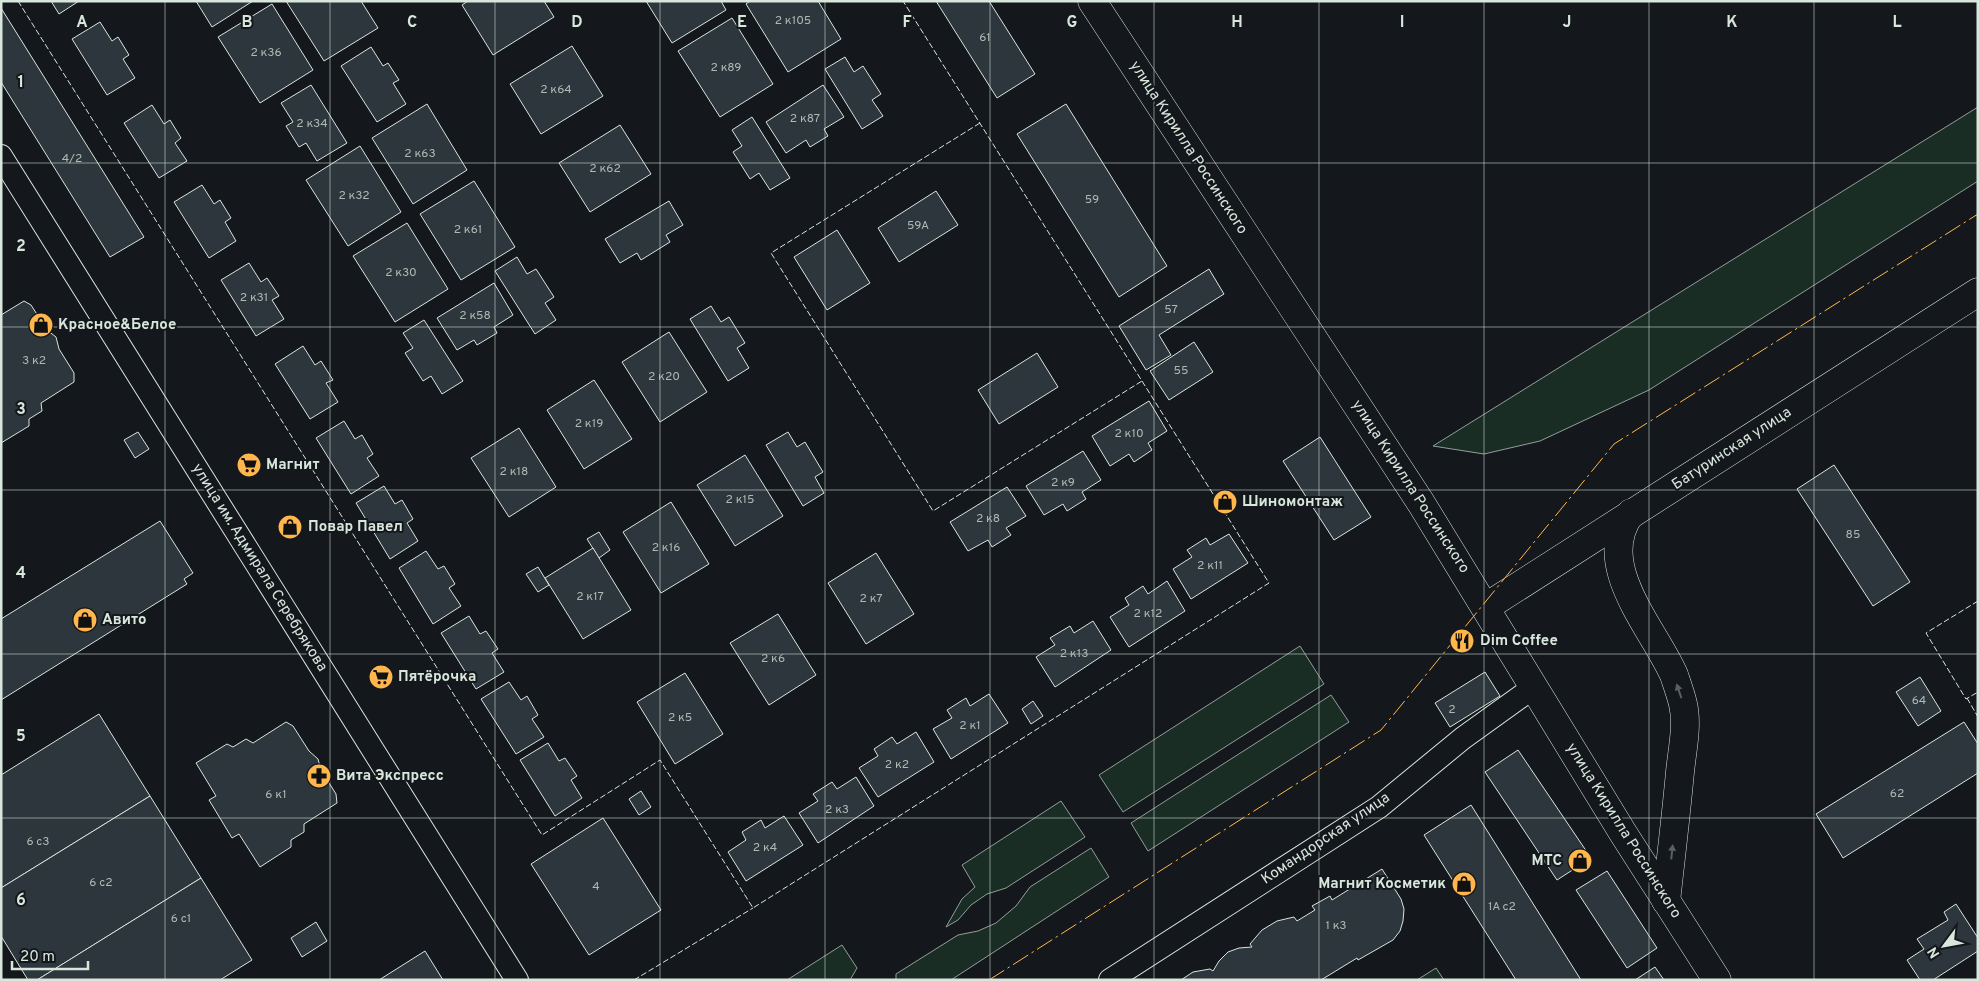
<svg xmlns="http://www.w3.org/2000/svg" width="1979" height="981" viewBox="0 0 1979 981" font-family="Overpass,sans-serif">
<rect width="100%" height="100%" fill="#14181c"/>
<!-- green -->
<g fill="#1a2d24" stroke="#939e99">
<path d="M1978,107V181L1649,390L1540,441L1484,454L1433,446Z"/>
<path d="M1300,646L1324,684L1123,812L1099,775Z"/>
<path d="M1331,695L1349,722L1148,851L1131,823Z"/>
<path d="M1061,801L1085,837L1006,888L987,894L971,905L958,920L946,927L962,899L975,887L962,865Z"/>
<path d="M1091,848L1109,877L951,980H896V974L958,935L978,931L996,923L1016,906L1030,887Z"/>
<path d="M842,945L857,968L850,980H787Z"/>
<path d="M1436,968L1444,980H1417Z"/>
</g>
<!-- building -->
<g fill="#2c363c" stroke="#d8e6dc">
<path d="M51,1H79L59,14Z"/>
<path d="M196,1H253L212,27Z"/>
<path d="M286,1H361L378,28L324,61Z"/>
<path d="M468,1H544L554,17L493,55L462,5Z"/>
<path d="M646,1H721L726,10L672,43Z"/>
<path d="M750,1H818L841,39L788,72L746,4Z"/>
<path d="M936,1H989L1035,74L997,98Z"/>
<path d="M272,4L313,70L260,103L218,37Z"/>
<path d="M1,8L144,237L110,257L1,82Z"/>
<path d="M732,18L773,84L720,117L678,51Z"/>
<path d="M100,22L112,41L118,37L129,55L123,59L135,78L107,95L72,39Z"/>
<path d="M572,46L603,96L541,134L510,84Z"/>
<path d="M371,47L383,66L388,63L399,80L393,83L406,104L377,122L341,66Z"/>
<path d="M845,57L854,72L863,66L881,94L872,100L883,116L862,129L825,69Z"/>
<path d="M311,85L347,143L317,161L306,143L299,147L286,126L293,122L281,103Z"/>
<path d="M823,85L844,117L824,129L828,136L810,147L806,140L786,153L766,122Z"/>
<path d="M427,104L467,170L413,204L372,138Z"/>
<path d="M1066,104L1167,266L1119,297L1017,134Z"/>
<path d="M152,105L164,124L170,120L181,138L175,143L187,161L159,178L124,123Z"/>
<path d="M752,117L790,178L770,190L759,173L750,179L733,152L742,146L732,130Z"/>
<path d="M620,125L651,174L590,212L559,163Z"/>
<path d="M360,146L401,212L348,246L306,180Z"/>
<path d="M474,181L515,247L461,280L420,214Z"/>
<path d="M202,185L214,204L220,200L231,218L225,222L236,241L209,258L174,202Z"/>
<path d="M936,191L958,225L899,262L878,228Z"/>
<path d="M669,201L683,225L666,235L670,242L641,260L637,253L620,263L605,239Z"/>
<path d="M407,223L448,289L395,322L353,256Z"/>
<path d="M837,230L870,283L827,310L794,257Z"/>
<path d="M517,257L527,274L536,269L554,297L545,303L556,320L535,334L495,271Z"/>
<path d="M249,263L261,282L267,278L279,296L272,300L284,319L256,336L221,280Z"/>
<path d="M1209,269L1224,294L1159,335L1171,355L1146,370L1119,326Z"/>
<path d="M494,283L513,315L494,327L497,333L477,345L474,340L457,350L437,318Z"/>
<path d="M24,301L31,305L47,330L56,337L59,349L74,373V382L41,403L42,411L29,419V426L1,443V315Z"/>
<path d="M711,306L721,322L729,317L745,343L737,348L749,368L728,381L690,319Z"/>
<path d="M424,320L463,381L442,394L431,376L423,381L405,353L413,348L403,333Z"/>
<path d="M669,332L707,392L660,422L622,362Z"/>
<path d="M1194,342L1213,372L1169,400L1150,371Z"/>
<path d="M303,346L315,365L321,361L333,380L326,383L338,402L310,419L275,364Z"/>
<path d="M1037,353L1058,387L999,424L978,390Z"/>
<path d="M594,380L632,439L584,469L547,410Z"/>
<path d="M1149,401L1167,431L1148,443L1152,450L1134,462L1129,454L1110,466L1092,436Z"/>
<path d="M344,421L355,439L362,435L373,454L367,458L379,476L351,494L316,438Z"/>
<path d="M519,428L556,487L509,517L471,458Z"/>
<path d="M138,432L149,449L135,458L124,440Z"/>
<path d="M788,432L797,447L805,442L823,472L815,477L824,493L803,506L766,445Z"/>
<path d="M1320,437L1371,517L1334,540L1283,461Z"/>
<path d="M1083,451L1101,480L1082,492L1086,499L1067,511L1063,504L1044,515L1026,486Z"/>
<path d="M745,455L783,516L735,546L697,485Z"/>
<path d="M1834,465L1910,582L1873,606L1797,489Z"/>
<path d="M384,486L395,504L402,500L413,519L407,523L418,541L390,559L356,503Z"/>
<path d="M1007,487L1026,516L1006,528L1011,535L992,547L988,540L968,551L950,522Z"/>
<path d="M671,502L709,564L661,593L623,532Z"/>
<path d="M160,521L193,573L184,579L187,584L1,700V619Z"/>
<path d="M599,532L610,550L599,558L587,539Z"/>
<path d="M1229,534L1248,563L1191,599L1173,569L1192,557L1187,550L1206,538L1210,545Z"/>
<path d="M593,548L631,610L583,639L545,578Z"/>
<path d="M426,551L438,569L444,566L455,584L449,588L461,606L433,624L399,568Z"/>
<path d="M876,553L914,614L866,644L828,583Z"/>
<path d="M538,567L549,585L538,592L526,574Z"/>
<path d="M1167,581L1185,611L1129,647L1110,617L1129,605L1125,598L1143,586L1148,594Z"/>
<path d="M778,614L816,675L769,705L730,643Z"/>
<path d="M469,616L480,634L486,631L498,649L492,653L504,672L476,689L441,633Z"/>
<path d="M1093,621L1111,650L1055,687L1036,657L1055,645L1050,638L1070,626L1074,633Z"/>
<path d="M1485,672L1500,696L1450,727L1435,703Z"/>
<path d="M685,673L723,734L675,764L637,702Z"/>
<path d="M1920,677L1941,711L1918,726L1896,692Z"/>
<path d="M509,682L521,700L527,696L538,715L532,719L544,737L516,754L481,699Z"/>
<path d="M989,694L1008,723L951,759L933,729L952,718L947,710L966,698L970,706Z"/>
<path d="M1033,701L1043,716L1031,724L1022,709Z"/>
<path d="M99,714L150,796L1,888V775Z"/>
<path d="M286,722L293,726L309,751L318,759L321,770L336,794L337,803L304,824V832L291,840V847L260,867L239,834L232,838L209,800L216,796L196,763L227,744L233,747L246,739L253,743Z"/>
<path d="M1964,722L1978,744V773L1843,858L1816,814Z"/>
<path d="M916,732L934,762L878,797L859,768L878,756L874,749L892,737L897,744Z"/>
<path d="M548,743L559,761L565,758L577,776L571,780L582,798L555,816L520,760Z"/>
<path d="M1518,750L1591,858L1557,880L1485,772Z"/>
<path d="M856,777L874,806L818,843L799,813L818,801L813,794L832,782L837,789Z"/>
<path d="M641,791L651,807L639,815L629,799Z"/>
<path d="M150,796L201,878L37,980H28L1,936V888Z"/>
<path d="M1471,805L1581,980H1516L1424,835Z"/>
<path d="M784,816L803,845L746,881L728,852L746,840L742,832L761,820L765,828Z"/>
<path d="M603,818L661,910L589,955L531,864Z"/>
<path d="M1382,869L1401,899L1404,909L1403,921L1400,931L1393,940L1358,960L1357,958L1321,980H1181L1193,972L1210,969L1213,971L1219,961L1228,952L1239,948L1252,947L1250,944L1262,930L1277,921L1294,917L1297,921L1315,910L1312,906L1330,896L1332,900Z"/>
<path d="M1607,871L1657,948L1627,968L1576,890Z"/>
<path d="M201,878L252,960L220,980H37Z"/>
<path d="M1956,904L1978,938V951L1933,980H1920L1907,960L1924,949L1917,939L1948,920L1944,912Z"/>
<path d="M316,922L327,941L302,957L291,938Z"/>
<path d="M425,951L443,980H379Z"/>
<path d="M1655,967L1664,980H1635Z"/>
</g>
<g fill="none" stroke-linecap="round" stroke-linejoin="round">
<defs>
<g id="minor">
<path d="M1,156L517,980"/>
<path d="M1110,980L1379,807L1463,738L1534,687"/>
</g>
<g id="tertiary">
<path d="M1631,513C1592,564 1654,629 1674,675C1677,684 1681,695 1683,704C1688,725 1682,751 1680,772C1676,815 1671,858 1666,901"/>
<path d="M1486,607L1978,292"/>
</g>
<path id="secondary" d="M1092,1L1421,503L1623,833L1717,980"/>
</defs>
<!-- minor casing -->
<use href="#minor" stroke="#d8e6dc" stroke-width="24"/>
<!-- tertiary casing -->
<use href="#tertiary" stroke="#d8e6dc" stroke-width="29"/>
<!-- secondary casing -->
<use href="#secondary" stroke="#d8e6dc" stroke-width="29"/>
<!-- minor -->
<use href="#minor" stroke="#14181c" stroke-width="22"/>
<!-- tertiary -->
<use href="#tertiary" stroke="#14181c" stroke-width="28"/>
<!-- secondary -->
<use href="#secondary" stroke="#14181c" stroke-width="28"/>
<!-- fence -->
<g stroke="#d8e6dc" stroke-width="1" stroke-dasharray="6 2.5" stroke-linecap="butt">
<path d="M18,1L542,835L660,760L753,908L1269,583L903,1"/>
<path d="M980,123L771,253L933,511L1142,381"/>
<path d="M1978,601L1926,633L1966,699L1978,692"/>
<path d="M1967,698L1978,717"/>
<path d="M634,980L753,908"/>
</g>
<!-- power -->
<path stroke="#ffb74d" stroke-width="1" stroke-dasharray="18 4 2.5 4" stroke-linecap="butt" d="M989,980L1381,730L1614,444L1978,214"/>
</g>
<!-- one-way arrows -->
<defs><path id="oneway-solid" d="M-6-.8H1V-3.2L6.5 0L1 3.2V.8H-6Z" transform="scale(1.25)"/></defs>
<g fill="#59605f">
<use href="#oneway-solid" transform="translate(1679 691) rotate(-109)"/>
<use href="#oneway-solid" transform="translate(1672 852) rotate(-84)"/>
</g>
<!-- grid -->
<path fill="none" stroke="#d8e6dc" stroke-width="1" stroke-opacity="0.55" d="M165,1V980M330,1V980M495,1V980M660,1V980M825,1V980M990,1V980M1154,1V980M1319,1V980M1484,1V980M1649,1V980M1814,1V980M1,163H1978M1,327H1978M1,490H1978M1,654H1978M1,818H1978"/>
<!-- icons -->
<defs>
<symbol id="shop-disc" viewBox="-11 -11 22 22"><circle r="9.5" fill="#ffb74d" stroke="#14181c"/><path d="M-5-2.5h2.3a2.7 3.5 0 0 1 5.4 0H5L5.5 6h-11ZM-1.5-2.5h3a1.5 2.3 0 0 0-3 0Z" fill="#111"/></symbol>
<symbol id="supermarket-disc" viewBox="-11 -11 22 22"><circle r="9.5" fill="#ffb74d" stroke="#14181c"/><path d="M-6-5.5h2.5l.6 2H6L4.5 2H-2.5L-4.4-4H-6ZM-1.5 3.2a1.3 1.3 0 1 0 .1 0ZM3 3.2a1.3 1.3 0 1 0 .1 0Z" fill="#111"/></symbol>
<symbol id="restaurant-disc" viewBox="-11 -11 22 22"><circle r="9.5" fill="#ffb74d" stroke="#14181c"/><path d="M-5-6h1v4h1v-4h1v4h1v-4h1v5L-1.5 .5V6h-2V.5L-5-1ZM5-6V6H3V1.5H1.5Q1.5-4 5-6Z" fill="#111"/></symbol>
<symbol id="pharmacy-disc" viewBox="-11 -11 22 22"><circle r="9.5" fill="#ffb74d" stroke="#14181c"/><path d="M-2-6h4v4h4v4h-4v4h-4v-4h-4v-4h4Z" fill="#111"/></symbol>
</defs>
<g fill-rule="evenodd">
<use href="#shop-disc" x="27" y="311" width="28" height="28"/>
<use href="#supermarket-disc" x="235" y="451" width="28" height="28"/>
<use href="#shop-disc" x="1211" y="488" width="28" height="28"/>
<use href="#shop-disc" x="276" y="513" width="28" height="28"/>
<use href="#shop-disc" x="71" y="606" width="28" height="28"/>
<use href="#restaurant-disc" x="1448" y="627" width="28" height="28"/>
<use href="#supermarket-disc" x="367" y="663" width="28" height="28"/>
<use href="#pharmacy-disc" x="305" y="762" width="28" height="28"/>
<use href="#shop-disc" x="1566" y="847" width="28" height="28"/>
<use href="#shop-disc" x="1450" y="870" width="28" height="28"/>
</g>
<g text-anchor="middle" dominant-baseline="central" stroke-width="4" stroke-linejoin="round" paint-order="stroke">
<!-- number labels -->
<g font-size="12" fill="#adbab4">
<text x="793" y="21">2 к105</text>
<text x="985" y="38">61</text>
<text x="266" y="53">2 к36</text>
<text x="726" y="68">2 к89</text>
<text x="556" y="90">2 к64</text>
<text x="805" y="119">2 к87</text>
<text x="312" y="124">2 к34</text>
<text x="420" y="154">2 к63</text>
<text x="72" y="159">4/2</text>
<text x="605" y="169">2 к62</text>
<text x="354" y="196">2 к32</text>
<text x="1092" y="200">59</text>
<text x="918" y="226">59А</text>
<text x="468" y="230">2 к61</text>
<text x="401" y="273">2 к30</text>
<text x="254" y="298">2 к31</text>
<text x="1171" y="310">57</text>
<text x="475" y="316">2 к58</text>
<text x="34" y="361">3 к2</text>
<text x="1181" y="371">55</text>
<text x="664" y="377">2 к20</text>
<text x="589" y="424">2 к19</text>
<text x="1129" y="434">2 к10</text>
<text x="514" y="472">2 к18</text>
<text x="1063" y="483">2 к9</text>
<text x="740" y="500">2 к15</text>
<text x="988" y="519">2 к8</text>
<text x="1853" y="535">85</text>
<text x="666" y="548">2 к16</text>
<text x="1210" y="566">2 к11</text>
<text x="590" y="597">2 к17</text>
<text x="871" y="599">2 к7</text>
<text x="1148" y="614">2 к12</text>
<text x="1074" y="654">2 к13</text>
<text x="773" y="659">2 к6</text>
<text x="1919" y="701">64</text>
<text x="1452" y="710">2</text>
<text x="680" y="718">2 к5</text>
<text x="970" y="726">2 к1</text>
<text x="897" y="765">2 к2</text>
<text x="1897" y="794">62</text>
<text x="276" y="795">6 к1</text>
<text x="837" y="810">2 к3</text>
<text x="38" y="842">6 с3</text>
<text x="765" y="848">2 к4</text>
<text x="101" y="883">6 с2</text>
<text x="596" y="887">4</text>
<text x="1502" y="907">1А с2</text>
<text x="181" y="919">6 с1</text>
<text x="1336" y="926">1 к3</text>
</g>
<!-- street labels -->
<g font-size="15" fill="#d8e6dc" stroke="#14181c">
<text transform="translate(1188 148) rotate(57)">улица Кирилла Россинского</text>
<text transform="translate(1732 449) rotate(-33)">Батуринская улица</text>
<text transform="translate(1410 487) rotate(57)">улица Кирилла Россинского</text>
<text transform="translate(259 568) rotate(58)">улица им. Адмирала Серебрякова</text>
<text transform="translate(1623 831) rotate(58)">улица Кирилла Россинского</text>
<text transform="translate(1326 839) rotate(-34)">Командорская улица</text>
</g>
<!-- poi labels -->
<g font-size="15" font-weight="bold" fill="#d8e6dc" stroke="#14181c" text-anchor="start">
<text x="58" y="325">Красное&amp;Белое</text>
<text x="266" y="465">Магнит</text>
<text x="1242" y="502">Шиномонтаж</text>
<text x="308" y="527">Повар Павел</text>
<text x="102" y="620">Авито</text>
<text x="1480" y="641">Dim Coffee</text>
<text x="398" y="677">Пятёрочка</text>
<text x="336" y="776">Вита Экспресс</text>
<text x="1562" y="861" text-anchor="end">МТС</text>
<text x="1446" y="884" text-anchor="end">Магнит Косметик</text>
</g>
</g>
<g font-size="16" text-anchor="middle" font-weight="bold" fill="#d8e6dc" stroke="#14181c" stroke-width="4" stroke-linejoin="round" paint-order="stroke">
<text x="82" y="27">A</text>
<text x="247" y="27">B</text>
<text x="412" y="27">C</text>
<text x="577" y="27">D</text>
<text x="742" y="27">E</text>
<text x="907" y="27">F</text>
<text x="1072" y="27">G</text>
<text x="1237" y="27">H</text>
<text x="1402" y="27">I</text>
<text x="1567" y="27">J</text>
<text x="1732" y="27">K</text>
<text x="1897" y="27">L</text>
<text x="21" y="87">1</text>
<text x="21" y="251">2</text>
<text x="21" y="414">3</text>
<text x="21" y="578">4</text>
<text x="21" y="741">5</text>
<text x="21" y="905">6</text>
</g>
<!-- border -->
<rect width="1979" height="981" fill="none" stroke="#d8e6dc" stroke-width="5"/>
<!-- north arrow -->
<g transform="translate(1944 946) rotate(238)" stroke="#14181c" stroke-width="4" paint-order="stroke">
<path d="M0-4L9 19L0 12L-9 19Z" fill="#d8e6dc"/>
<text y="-8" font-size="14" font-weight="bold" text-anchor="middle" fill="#d8e6dc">N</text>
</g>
<!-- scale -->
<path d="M12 961v8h76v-8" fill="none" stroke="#d8e6dc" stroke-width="2.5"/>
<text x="20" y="961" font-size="15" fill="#d8e6dc" stroke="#14181c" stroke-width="4" paint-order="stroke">20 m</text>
</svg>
